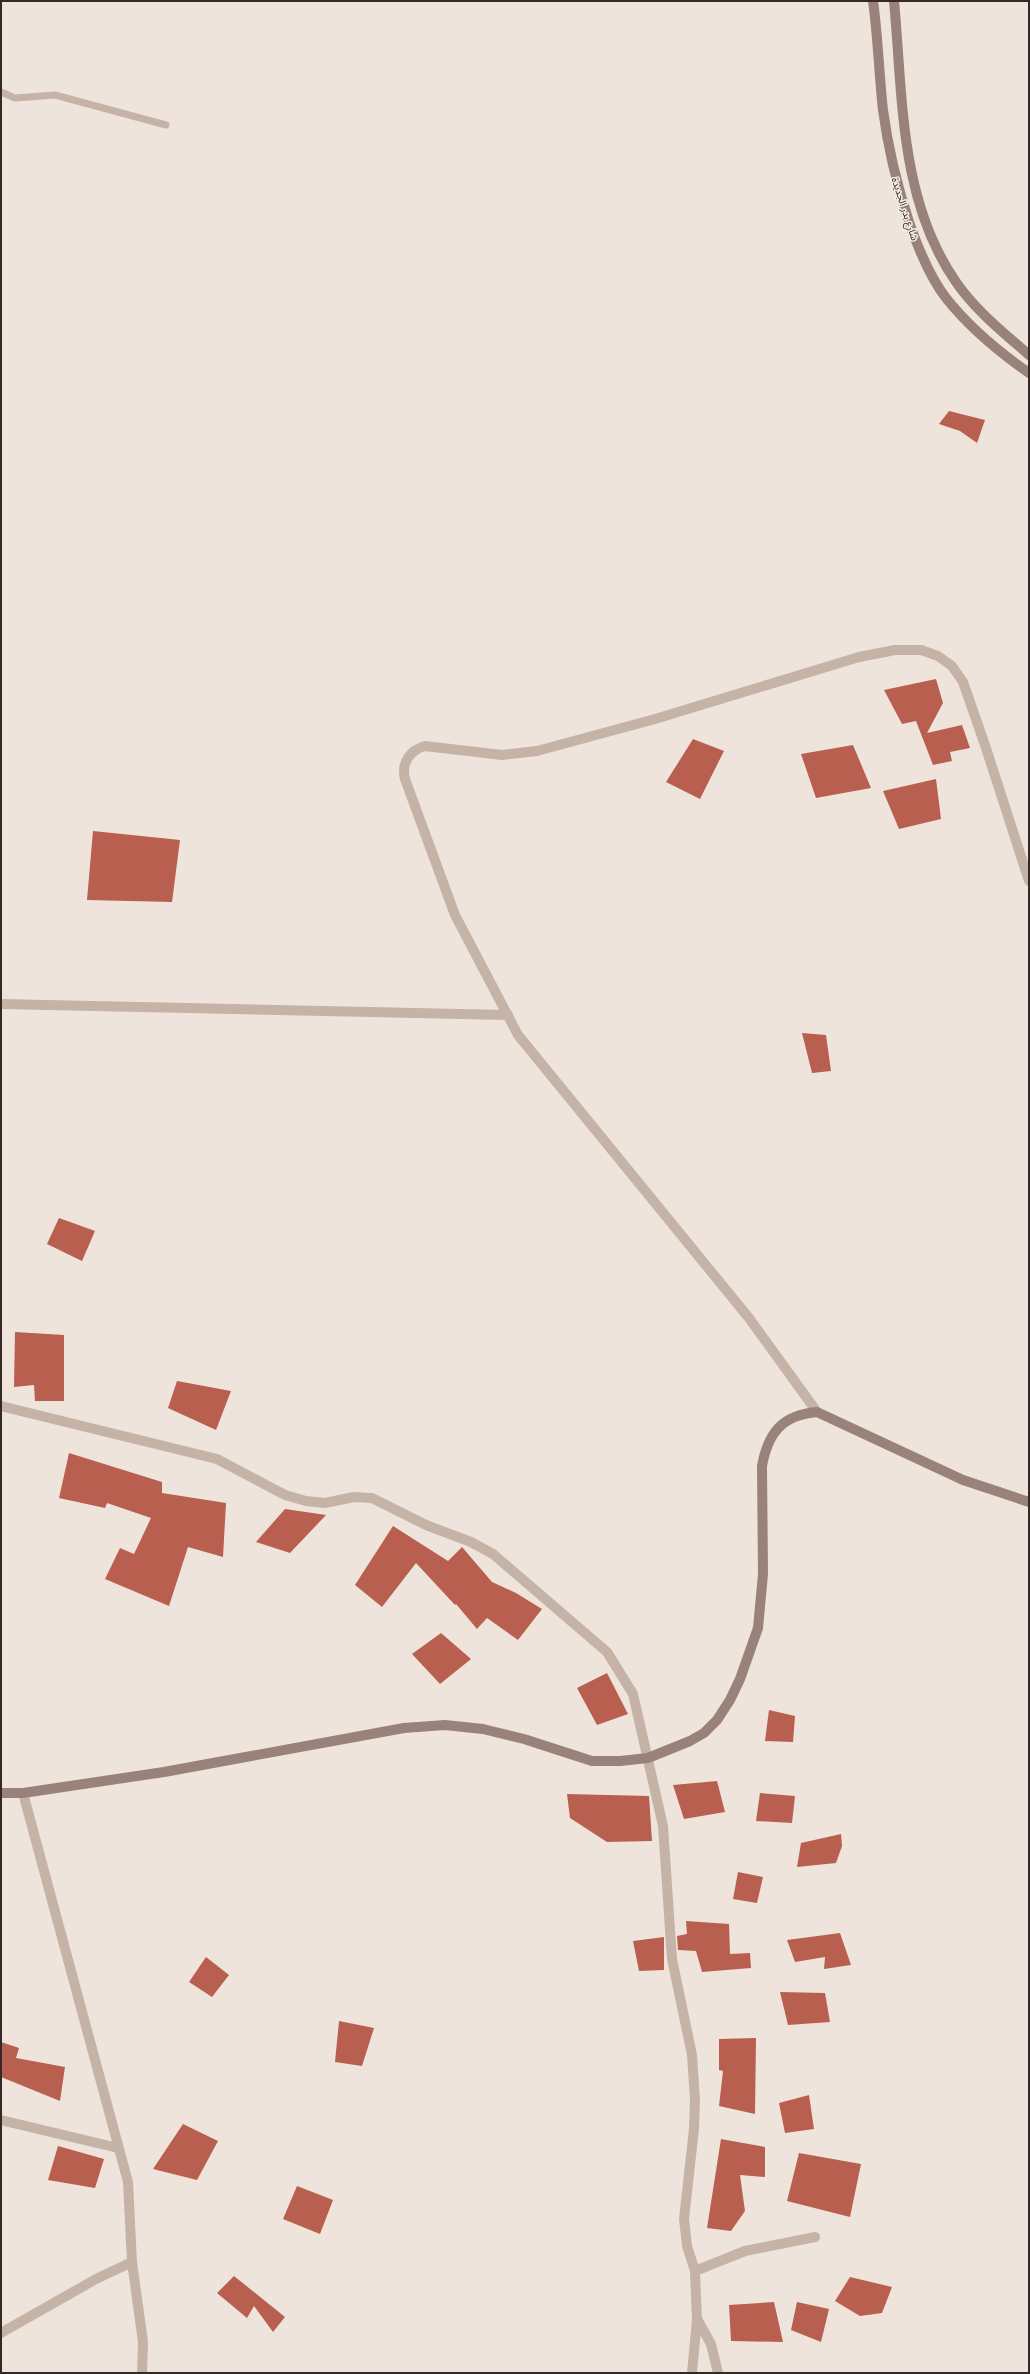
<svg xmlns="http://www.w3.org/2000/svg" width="1030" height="2374" viewBox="0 0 1030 2374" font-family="Quicksand,'Noto Sans Arabic',sans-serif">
<rect width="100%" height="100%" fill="#efe4db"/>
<!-- building -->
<g fill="#b95f4f">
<path d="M949,411L985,420L977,443L960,431L939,424Z"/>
<path d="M936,679L943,703L927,733L962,725L970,748L950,752L952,761L933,765L916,721L902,724L884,690Z"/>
<path d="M693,739L724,751L700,799L666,782Z"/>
<path d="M853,745L871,788L816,798L801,754Z"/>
<path d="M936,779L941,819L899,829L883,791Z"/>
<path d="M93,831L180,840L172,902L87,900Z"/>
<path d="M802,1033L826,1035L831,1071L812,1073Z"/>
<path d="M59,1218L95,1231L82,1261L47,1244Z"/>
<path d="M15,1332L64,1335V1401H35L34,1385L14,1387Z"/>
<path d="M177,1381L231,1391L216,1430L168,1408Z"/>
<path d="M69,1453L162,1482V1493L226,1503L223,1557L188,1547L169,1606L105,1579L120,1548L134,1554L151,1518L107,1503L105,1508L59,1498Z"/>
<path d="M285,1509L326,1515L290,1553L256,1542Z"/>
<path d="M393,1526L448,1561L462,1547L492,1582L516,1593L542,1609L518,1640L487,1618L477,1629L456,1604L455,1605L416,1563L382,1607L355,1585Z"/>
<path d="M441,1633L471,1659L440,1684L412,1654Z"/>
<path d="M607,1673L628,1714L597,1725L577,1688Z"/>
<path d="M769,1710L795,1716L793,1742L765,1741Z"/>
<path d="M717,1781L725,1812L684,1819L673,1785Z"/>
<path d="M760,1793L795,1796L792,1823L756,1821Z"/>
<path d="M567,1794L649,1796L652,1841L607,1842L570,1818Z"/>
<path d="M841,1834L842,1846L836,1863L797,1867L801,1843Z"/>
<path d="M738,1872L763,1877L757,1903L733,1899Z"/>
<path d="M686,1921L729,1924L730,1954L750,1953L751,1968L702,1972L696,1951L678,1950L677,1936L687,1934Z"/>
<path d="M840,1933L851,1965L824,1969L825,1957L795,1962L787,1940Z"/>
<path d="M664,1937V1970L639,1971L633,1941Z"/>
<path d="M206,1957L229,1975L212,1997L189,1982Z"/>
<path d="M780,1992L825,1993L830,2022L788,2025Z"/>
<path d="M339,2021L374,2028L362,2066L335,2062Z"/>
<path d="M756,2038L755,2114L719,2106L723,2071L719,2070V2039Z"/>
<path d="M1,2042L19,2048L16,2058L65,2067L60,2101L1,2077Z"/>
<path d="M809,2095L814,2129L785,2133L779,2103Z"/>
<path d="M183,2124L218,2141L197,2180L153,2169Z"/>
<path d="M721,2139L765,2147V2177L740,2175L745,2211L731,2231L707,2228Z"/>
<path d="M58,2146L104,2159L95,2188L48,2180Z"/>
<path d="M799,2153L861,2164L850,2217L787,2201Z"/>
<path d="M297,2186L333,2200L320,2234L283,2219Z"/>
<path d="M234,2276L285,2317L273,2332L254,2306L247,2318L217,2293Z"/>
<path d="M850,2277L892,2287L882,2313L860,2316L835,2301Z"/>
<path d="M774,2302L783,2342L731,2341L729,2305Z"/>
<path d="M797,2302L829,2309L821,2342L791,2330Z"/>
</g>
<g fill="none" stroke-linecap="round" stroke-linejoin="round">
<!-- lane -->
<path stroke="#c5b3a8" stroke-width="7" d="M1,92L15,98L55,95L166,125"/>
<!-- street -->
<g stroke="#c5b3a8" stroke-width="10">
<path d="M1,1004L508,1015"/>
<path d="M1,1406L217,1459L285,1495L306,1501L325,1503L354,1497L372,1498L426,1525L471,1542L493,1554L607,1652L633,1694L663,1826L672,1959L692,2055L695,2100L694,2129L684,2219L687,2246L695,2271L696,2298L697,2319L692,2373"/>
<path d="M817,1412L749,1318L518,1035L455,915L405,779C401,763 410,750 425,746L502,755L537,751L655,719L859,657L895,650H921L938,656L952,666L963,682L985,745L1029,881"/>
<path d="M23,1793L128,2182L132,2262L143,2342L142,2373"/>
<path d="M1,2120L118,2148"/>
<path d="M695,2271L745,2251L815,2237"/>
<path d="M697,2319L711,2344L718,2373"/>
<path d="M1,2333L96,2279L132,2262"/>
</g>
<!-- secondary -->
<g stroke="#99827a" stroke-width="10">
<path d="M873,1C878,37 879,74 883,110C888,148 897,185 909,222C918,248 929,276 946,298C969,327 999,352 1029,373"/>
<path d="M894,1C903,96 899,200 956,282C975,310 1004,333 1029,355"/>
<path d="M1,1793H23L164,1772L404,1728L445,1725L483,1729L524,1739L592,1761H620L648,1758L690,1741L704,1733L717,1720L730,1700L740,1679L758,1628L763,1574L762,1466C768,1433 782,1415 817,1412L963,1480L1029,1502"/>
</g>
</g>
<g text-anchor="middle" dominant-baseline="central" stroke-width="3" stroke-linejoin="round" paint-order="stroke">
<!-- street labels -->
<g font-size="10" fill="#332a28" stroke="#f7eee7">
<text transform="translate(905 209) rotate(72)">شارع بدر الجديدة</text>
</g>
</g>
<!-- border -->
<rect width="1030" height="2374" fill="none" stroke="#332a28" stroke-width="4"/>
</svg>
